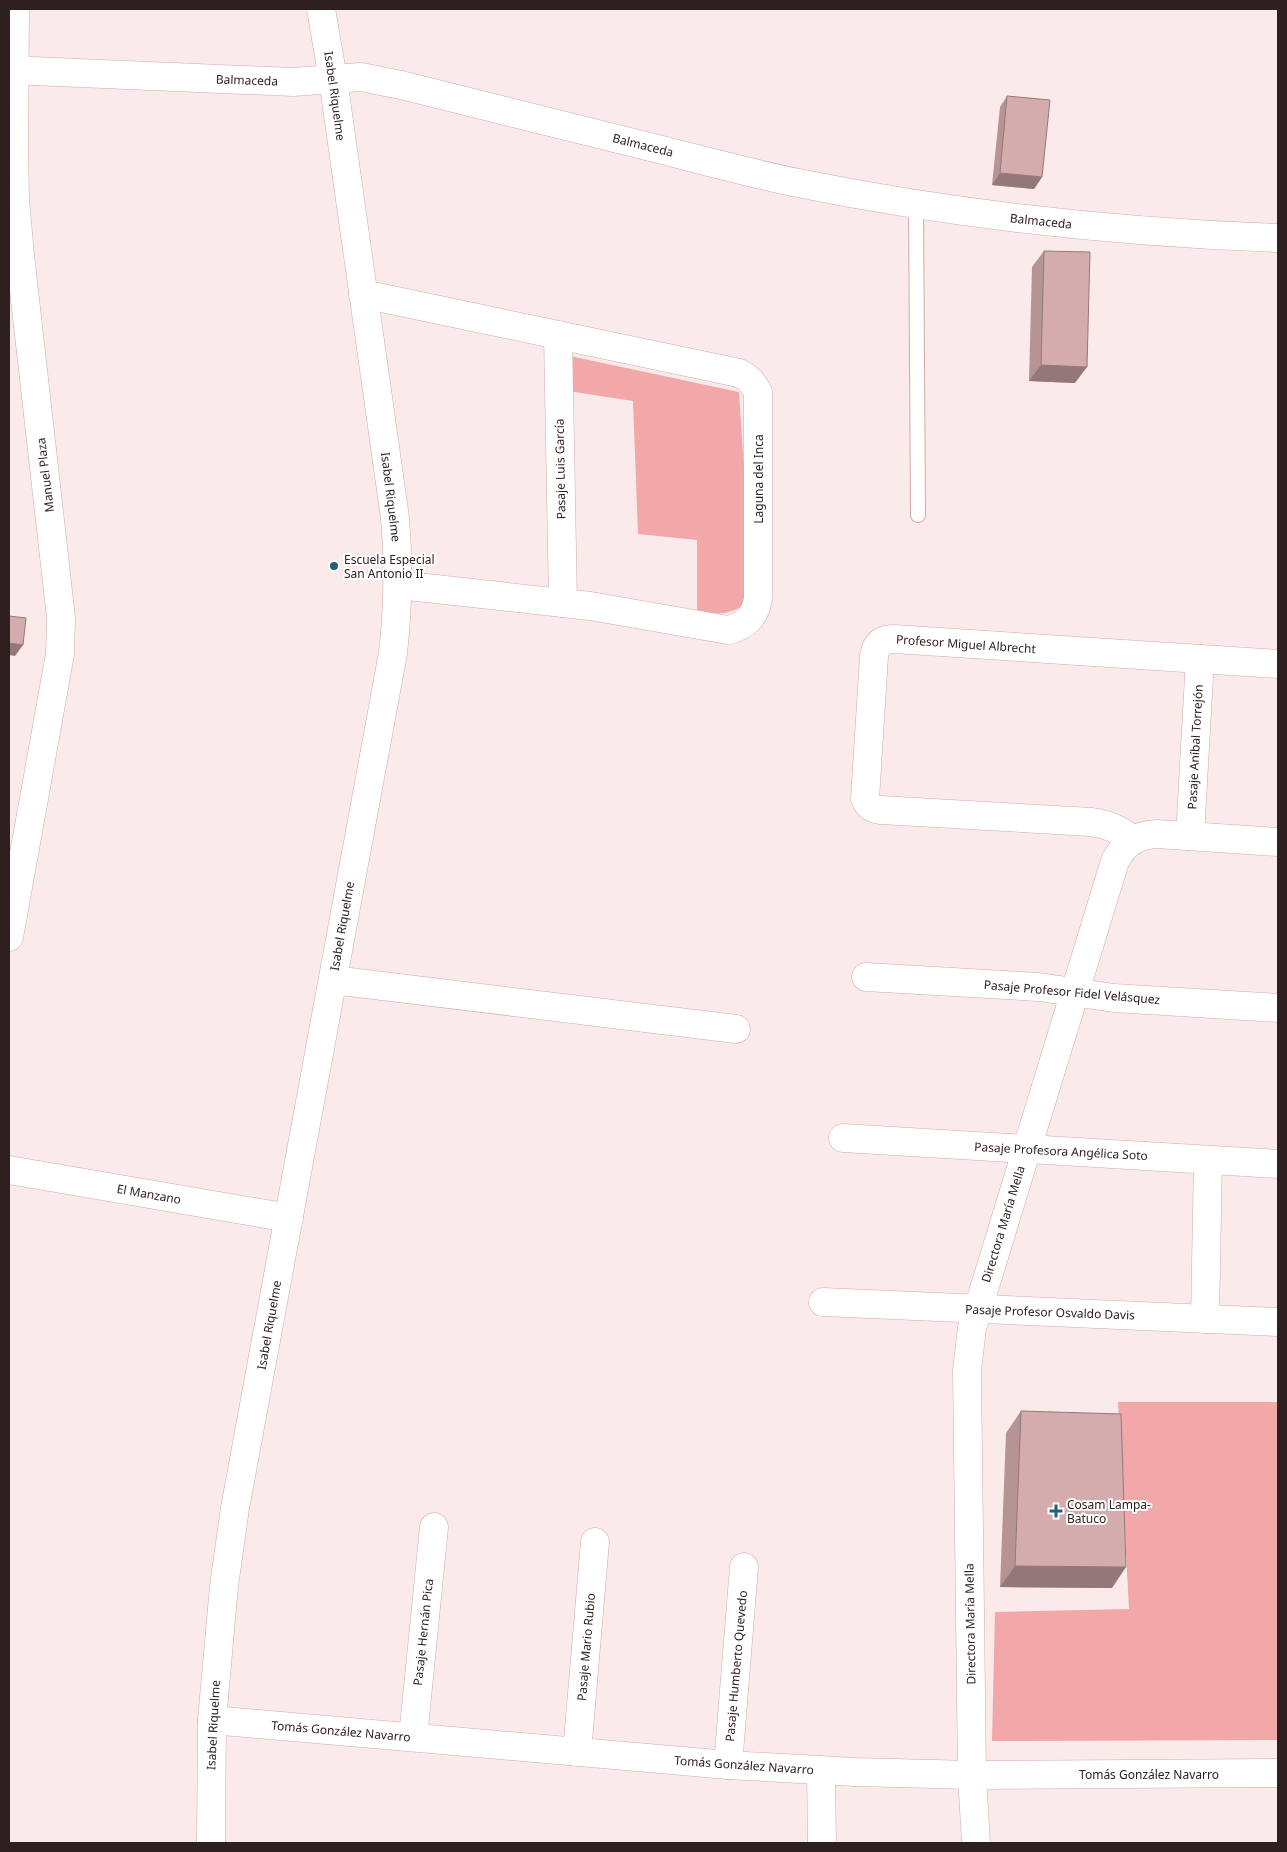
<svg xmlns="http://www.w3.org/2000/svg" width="1287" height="1852" viewBox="0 0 1287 1852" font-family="'Noto Sans',sans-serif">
<rect width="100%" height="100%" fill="#fbeaea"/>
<!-- green -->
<g fill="#f2a8a9">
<path d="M570,356L739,392L752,588L748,603C731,614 716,616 697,611V540L638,534L633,401L568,391Z"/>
<path d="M1118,1402H1278V1740L992,1741L995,1612L1129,1609Z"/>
</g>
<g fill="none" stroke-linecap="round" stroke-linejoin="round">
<defs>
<path id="lane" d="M916,204L918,515"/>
<g id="street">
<path d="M9,70L293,82L333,79"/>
<path d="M363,294L739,373C749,378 753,383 758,392V599C755,617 745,626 728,630L590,606L399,585"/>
<path d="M558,335L563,603"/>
<path d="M1190,836L1200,659"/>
<path d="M1132,840C1120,829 1107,824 1091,822L881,810C873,809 869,807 865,799L874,656C876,644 882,639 894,639L1278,664"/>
<path d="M9,937L60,654L61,618L20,255L15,199L14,147L15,9"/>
<path d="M866,977L1039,987L1114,998L1278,1008"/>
<path d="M333,980L736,1029"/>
<path d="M843,1138L1278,1164"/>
<path d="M9,1170L289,1218"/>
<path d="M823,1302L1278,1322"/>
<path d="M1205,1319L1208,1160"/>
<path d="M212,1720L728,1765L855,1772L972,1775L1278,1773"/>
<path d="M413,1737L434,1527"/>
<path d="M577,1752L595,1542"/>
<path d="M728,1765L744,1567"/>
<path d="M821,1770L822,1843"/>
<path d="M976,1843L972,1775L967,1370L972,1328L978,1309L1115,861C1125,843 1136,835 1157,834L1278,842"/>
</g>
<g id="secondary">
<path d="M333,79L361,77L401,85C486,106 570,127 654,148C702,160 749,173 798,183C956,215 1117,232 1278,238"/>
<path d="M211,1843L212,1720L224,1586L235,1508L393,653C398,608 399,564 395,518L333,79L321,9"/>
</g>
</defs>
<!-- lane casing -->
<use href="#lane" stroke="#d1aaaa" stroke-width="16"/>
<!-- street casing -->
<use href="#street" stroke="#d1aaaa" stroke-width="29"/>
<!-- secondary casing -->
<use href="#secondary" stroke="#d1aaaa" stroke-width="29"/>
<!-- lane -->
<use href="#lane" stroke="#fff" stroke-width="14"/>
<!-- street -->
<use href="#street" stroke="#fff" stroke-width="28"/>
<!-- secondary -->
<use href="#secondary" stroke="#fff" stroke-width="28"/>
</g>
<!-- wall -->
<g fill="#b69495">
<path d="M1007,96L1042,177L1034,189L992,185L1000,107Z"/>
<path d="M1044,251L1075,383L1029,381L1032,267Z"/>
<path d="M1021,1411L1112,1588L1000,1587L1006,1433Z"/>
</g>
<!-- shaded-wall -->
<g fill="#947879">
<path d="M1000,173L1042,177L1034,189L992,185Z"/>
<path d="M1041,365L1087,367L1075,383L1029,381Z"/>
<path d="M9,643L23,645L15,656L9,655Z"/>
<path d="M1015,1566L1126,1567L1112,1588L1000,1587Z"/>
</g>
<!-- building -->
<g fill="#d4acad" stroke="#947879">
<path d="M1007,96L1050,100L1042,177L1000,173Z"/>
<path d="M1044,251L1090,252L1087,367L1041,365Z"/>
<path d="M9,616L26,618L23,645L9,643Z"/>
<path d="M1021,1411L1121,1414L1126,1567L1015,1566Z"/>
</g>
<!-- markers -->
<g fill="#246077" stroke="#fff" stroke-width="2">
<circle cx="334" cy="566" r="5"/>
<path d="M1053.5 1503.5h5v5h5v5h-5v5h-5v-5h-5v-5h5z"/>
</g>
<g text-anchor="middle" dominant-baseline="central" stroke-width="4" stroke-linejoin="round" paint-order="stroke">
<!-- street labels -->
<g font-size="12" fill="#2f2020" stroke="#fff">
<text transform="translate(247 80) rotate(2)">Balmaceda</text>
<text transform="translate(335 96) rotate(82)">Isabel Riquelme</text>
<text transform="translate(643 145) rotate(14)">Balmaceda</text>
<text transform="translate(1041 221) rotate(6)">Balmaceda</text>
<text transform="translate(560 469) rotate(-91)">Pasaje Luis García</text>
<text transform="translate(45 475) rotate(-97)">Manuel Plaza</text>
<text transform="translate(758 479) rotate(-90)">Laguna del Inca</text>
<text transform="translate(391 497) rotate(83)">Isabel Riquelme</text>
<text transform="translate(966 644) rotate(4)">Profesor Miguel Albrecht</text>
<text transform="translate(1195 747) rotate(-87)">Pasaje Aníbal Torrejón</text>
<text transform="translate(342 926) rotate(-80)">Isabel Riquelme</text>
<text transform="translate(1072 992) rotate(5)">Pasaje Profesor Fidel Velásquez</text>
<text transform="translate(1061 1151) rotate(3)">Pasaje Profesora Angélica Soto</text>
<text transform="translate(149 1194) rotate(10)">El Manzano</text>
<text transform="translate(1003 1224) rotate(-73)">Directora María Mella</text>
<text transform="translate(1050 1312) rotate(2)">Pasaje Profesor Osvaldo Davis</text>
<text transform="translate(269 1325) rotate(-80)">Isabel Riquelme</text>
<text transform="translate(970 1624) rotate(-91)">Directora María Mella</text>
<text transform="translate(423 1632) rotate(-84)">Pasaje Hernán Pica</text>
<text transform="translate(586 1647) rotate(-85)">Pasaje Mario Rubio</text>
<text transform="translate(736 1666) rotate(-85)">Pasaje Humberto Quevedo</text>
<text transform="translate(213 1725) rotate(-87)">Isabel Riquelme</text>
<text transform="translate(341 1731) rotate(5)">Tomás González Navarro</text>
<text transform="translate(744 1765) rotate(4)">Tomás González Navarro</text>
<text x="1149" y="1774">Tomás González Navarro</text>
</g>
<!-- poi labels -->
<g font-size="12" fill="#2f2020" stroke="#fff" text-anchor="start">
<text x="344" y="559">Escuela Especial<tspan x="344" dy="14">San Antonio II</tspan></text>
<text x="1067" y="1504">Cosam Lampa-<tspan x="1067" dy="14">Batuco</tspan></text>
</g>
</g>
<!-- border -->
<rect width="1287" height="1852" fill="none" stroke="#2f2020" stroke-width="20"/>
</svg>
